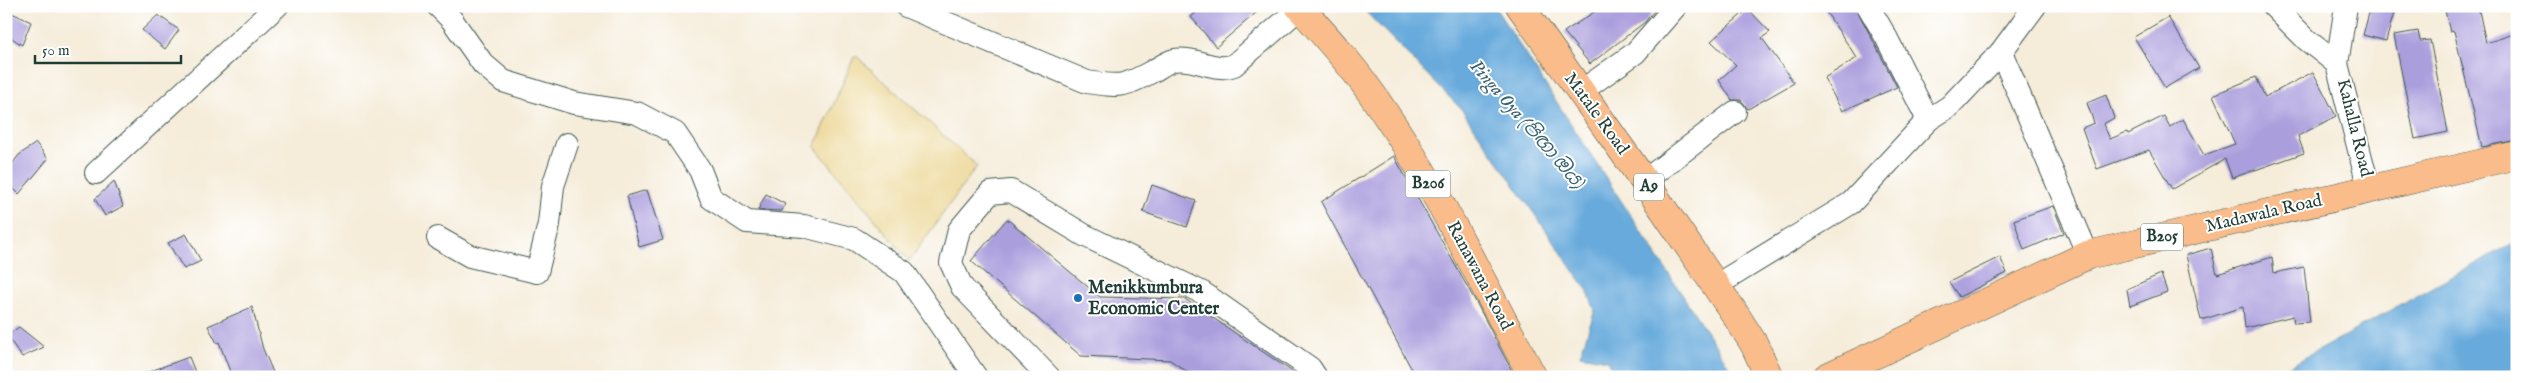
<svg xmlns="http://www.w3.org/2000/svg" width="2523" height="383" viewBox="0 0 2523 383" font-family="'IM FELL English','Noto Sans Sinhala',serif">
<rect width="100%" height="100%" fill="#fff"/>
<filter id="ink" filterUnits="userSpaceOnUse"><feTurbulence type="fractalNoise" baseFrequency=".02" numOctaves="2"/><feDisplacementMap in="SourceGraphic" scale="10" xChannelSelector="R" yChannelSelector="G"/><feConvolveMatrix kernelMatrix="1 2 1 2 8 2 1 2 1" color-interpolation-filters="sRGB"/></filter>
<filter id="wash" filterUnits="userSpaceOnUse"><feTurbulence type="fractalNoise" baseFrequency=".0096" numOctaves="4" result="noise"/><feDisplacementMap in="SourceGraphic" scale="20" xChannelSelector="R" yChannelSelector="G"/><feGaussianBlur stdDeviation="1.12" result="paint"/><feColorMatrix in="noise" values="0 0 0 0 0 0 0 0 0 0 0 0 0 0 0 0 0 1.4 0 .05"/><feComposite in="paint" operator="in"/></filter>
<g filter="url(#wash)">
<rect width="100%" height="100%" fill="#f5ecd9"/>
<!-- sand -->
<path fill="#eeda9e" stroke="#868c69" d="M855,55L977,166L909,261L815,147Z"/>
<!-- water -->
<g fill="#68aadc" stroke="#447488">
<path d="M1360,6H1494L1736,377H1617L1608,360L1580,355L1595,310L1586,288L1462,110Z"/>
<path d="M2517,241V377H2268L2286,368Z"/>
</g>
<g id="blocks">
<!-- building -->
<g fill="#ab9edd">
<path d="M1204,6H1264L1216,47L1191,17Z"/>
<path d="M1603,6H1658L1645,22L1590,64L1564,32Z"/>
<path d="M1822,6H1855L1897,87L1842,111L1824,78L1857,58Z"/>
<path d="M2371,6H2396L2386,41L2363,35Z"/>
<path d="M2444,6H2478L2486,43L2517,33V140L2482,147L2454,31L2450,32Z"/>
<path d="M1748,9L1770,32L1762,38L1794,83L1748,109L1741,100H1732L1719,80L1736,65L1711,41Z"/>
<path d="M12,13L31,22L22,45L6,34Z"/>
<path d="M158,15L179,30L165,49L142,30Z"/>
<path d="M2168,17L2199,68L2165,88L2134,37Z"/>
<path d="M2418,31L2420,41L2430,40L2448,132L2415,139L2394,35Z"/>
<path d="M2313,72L2336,116L2298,136L2304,153L2232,178L2225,159L2172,189L2149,150L2097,169L2082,128L2094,123L2087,103L2106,95L2114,118L2103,124L2110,139L2127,132L2128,134L2164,116L2170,127L2183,119L2204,155L2235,144L2213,95L2256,77L2265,97Z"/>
<path d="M36,143L48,159L19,194L6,181V172L19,155Z"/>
<path d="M1394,156L1477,304L1515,377H1416L1321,202Z"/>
<path d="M114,181L123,206L105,216L95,199Z"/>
<path d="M1152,185L1196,201L1187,227L1143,212Z"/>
<path d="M647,190L663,240L639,247L627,196Z"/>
<path d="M766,194L785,204L782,211L758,210Z"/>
<path d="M2053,206L2064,233L2024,250L2014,220Z"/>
<path d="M1007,219L1100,297L1185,299L1300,377H1195L1170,360L1081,356L971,261Z"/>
<path d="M186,234L201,261L184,269L168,243Z"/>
<path d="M2211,248L2217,274L2272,257L2274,273L2304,267L2310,322L2294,323L2293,316L2245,328L2243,307L2201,320L2186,255Z"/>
<path d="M2000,257L2007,273L1959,297L1949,282Z"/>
<path d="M2161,274L2167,292L2130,306L2127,289Z"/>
<path d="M252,307L263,349L275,377H232L219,342L217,343L208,326Z"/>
<path d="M19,327L44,347L22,357L7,336Z"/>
<path d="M189,357L197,377H140V375Z"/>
</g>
</g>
</g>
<g filter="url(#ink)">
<use href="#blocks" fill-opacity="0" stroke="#3f574d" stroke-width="1"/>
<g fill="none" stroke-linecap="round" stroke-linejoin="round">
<defs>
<g id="minor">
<path d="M438,6L452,20L483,64L503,81L574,103L637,113L675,133L700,170L711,198L747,222L804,226L854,239L904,272L976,377"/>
<path d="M906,6L1087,82C1120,87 1124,87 1153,71C1160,67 1167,62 1174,60C1195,56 1215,73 1234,65L1300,8"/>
<path d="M1868,6L1886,37L1928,120"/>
<path d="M2273,6L2307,40L2337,64L2369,189"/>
<path d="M2001,52L2088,255"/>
<path d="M2337,64L2346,6"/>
<path d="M1580,92L1635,53L1676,6"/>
<path d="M96,173L277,6"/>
<path d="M1644,181L1735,112"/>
<path d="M438,238L470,256L537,272L549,224L553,186L567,144"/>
<path d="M1715,286L1851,203L1928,120L1950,106L2001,52L2035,6"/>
<path d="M1049,377L962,287L951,263L959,230L990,193L1011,191L1084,235L1203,293L1310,368L1316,377"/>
</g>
<g id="major">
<path d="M1299,6C1326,37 1355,68 1378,103C1438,189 1483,285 1533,377"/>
<path d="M1827,377L2088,255L2517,155"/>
</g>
<path id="highway" d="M1520,6L1644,181L1733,311L1754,344L1769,377"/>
</defs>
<!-- minor casing -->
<use href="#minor" stroke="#3f574d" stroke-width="24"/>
<!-- major casing -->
<use href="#major" stroke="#3f574d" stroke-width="29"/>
<!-- highway casing -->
<use href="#highway" stroke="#3f574d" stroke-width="29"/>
<!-- minor -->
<use href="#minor" stroke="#fff" stroke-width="22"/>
<!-- major -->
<use href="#major" stroke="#f9bc8a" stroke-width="28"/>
<!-- highway -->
<use href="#highway" stroke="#f9bc8a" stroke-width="28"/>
</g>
</g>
<!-- markers -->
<circle fill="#1f6fb2" stroke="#fff" stroke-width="2" cx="1078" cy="298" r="5"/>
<g text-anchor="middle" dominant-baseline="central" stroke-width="4" stroke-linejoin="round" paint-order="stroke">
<!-- shield labels -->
<g fill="#fff" stroke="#627771" stroke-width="1">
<rect x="1405.5" y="170.5" width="45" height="27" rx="4"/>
<rect x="1634" y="173.5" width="30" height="27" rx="4"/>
<rect x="2141" y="223.5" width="42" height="27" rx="4"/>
</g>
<g font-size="16" font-weight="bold" fill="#1f3d34">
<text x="1428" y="184">B206</text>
<text x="1649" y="187">A9</text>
<text x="2162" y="237">B205</text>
</g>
<!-- street labels -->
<g font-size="18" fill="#1f3d34" stroke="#fff">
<text transform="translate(1596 114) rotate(54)">Matale Road</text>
<text transform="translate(2354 128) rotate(76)">Kahalla Road</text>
<text transform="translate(2264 214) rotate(-13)">Madawala Road</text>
<text transform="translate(1479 276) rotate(62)">Ranawana Road</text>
</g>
<!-- poi labels -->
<g font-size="18" font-weight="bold" fill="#1f3d34" stroke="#fff" text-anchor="start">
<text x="1088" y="288">Menikkumbura<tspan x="1088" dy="21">Economic Center</tspan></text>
</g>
<!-- water labels -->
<g font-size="19" font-style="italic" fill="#39636f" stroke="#fff">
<text transform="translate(1527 125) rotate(49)">Pinga Oya (පිඟා ඔය)</text>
</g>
</g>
<!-- margin -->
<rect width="2523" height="383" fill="none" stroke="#fff" stroke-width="25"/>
<!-- scale -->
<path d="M35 55v8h146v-8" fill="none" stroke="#1f3d34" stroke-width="2.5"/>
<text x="42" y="55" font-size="15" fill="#1f3d34" stroke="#ffffff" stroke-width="4" paint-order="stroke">50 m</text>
</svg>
